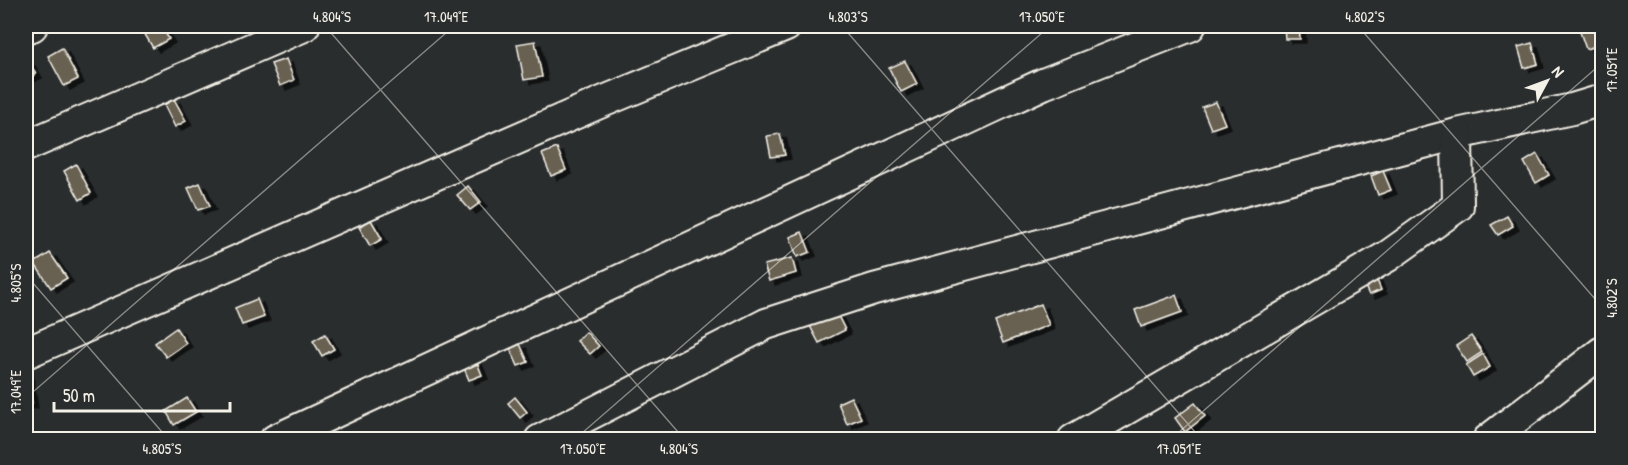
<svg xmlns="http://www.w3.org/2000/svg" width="1628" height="465" viewBox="0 0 1628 465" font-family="'Patrick Hand',sans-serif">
<defs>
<filter id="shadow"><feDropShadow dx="6" dy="4" stdDeviation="0" flood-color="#0009"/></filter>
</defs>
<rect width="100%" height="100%" fill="#2a2d2e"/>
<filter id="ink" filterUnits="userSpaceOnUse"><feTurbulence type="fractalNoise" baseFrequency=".0167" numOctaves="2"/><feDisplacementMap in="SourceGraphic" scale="12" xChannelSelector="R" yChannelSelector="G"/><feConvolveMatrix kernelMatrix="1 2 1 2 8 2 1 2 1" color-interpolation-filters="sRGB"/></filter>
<g filter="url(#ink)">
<!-- building -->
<g fill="#686151" stroke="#f4f1e8" stroke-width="1.5" filter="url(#shadow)">
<path d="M140,26H161L169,39L153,48Z"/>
<path d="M1284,26H1299L1300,39H1285Z"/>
<path d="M1578,26H1602V44L1586,49Z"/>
<path d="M535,41L542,77L524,80L517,44Z"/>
<path d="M1532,43L1538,64L1524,68L1518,47Z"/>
<path d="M62,48L78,79L64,86L48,56Z"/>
<path d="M286,59L294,80L280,86L271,64Z"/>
<path d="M905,61L917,84L901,92L889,68Z"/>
<path d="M29,62L36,74L26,79V64Z"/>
<path d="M174,99L186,121L175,127L164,105Z"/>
<path d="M1216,102L1225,124L1211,129L1202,107Z"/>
<path d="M780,134L785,155L771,157L767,136Z"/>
<path d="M557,148L566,170L551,176L542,154Z"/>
<path d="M1537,154L1549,175L1536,183L1524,162Z"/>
<path d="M76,164L91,193L80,200L64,171Z"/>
<path d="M1383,171L1391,190L1378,195L1371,176Z"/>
<path d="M200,183L210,206L198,210L188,188Z"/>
<path d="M468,186L481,202L470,210L457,195Z"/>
<path d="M1507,216L1513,226L1498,235L1491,225Z"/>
<path d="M371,220L382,239L370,246L359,227Z"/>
<path d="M802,232L810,252L797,257L790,237Z"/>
<path d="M50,253L67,278L51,288L34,263Z"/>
<path d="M792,258L796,273L769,281L764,265Z"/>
<path d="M1373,271L1381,290L1369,295L1360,276Z"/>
<path d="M1176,295L1182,312L1141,327L1135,310Z"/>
<path d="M257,299L264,317L242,325L235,308Z"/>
<path d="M1041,304L1049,325L1003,343L995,322Z"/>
<path d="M836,312L845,330L819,343L810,326Z"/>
<path d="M176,328L186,343L166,357L155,343Z"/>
<path d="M586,332L599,346L590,354L577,341Z"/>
<path d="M325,334L334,349L322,356L313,341Z"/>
<path d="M1471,336L1482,352L1467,362L1456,346Z"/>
<path d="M520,344L528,362L518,366L510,348Z"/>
<path d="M1483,354L1490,367L1473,377L1466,365Z"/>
<path d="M474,355L482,375L469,380L461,361Z"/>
<path d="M27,372L32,404L26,405V373Z"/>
<path d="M515,397L527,412L520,418L508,403Z"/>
<path d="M851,397L861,418L847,424L838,403Z"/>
<path d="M187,398L196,412L174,425L166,411Z"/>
<path d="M1195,403L1205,416L1185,432L1175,418Z"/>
</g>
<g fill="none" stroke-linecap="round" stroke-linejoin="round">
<defs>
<g id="minor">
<path d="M26,28L32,26"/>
<path d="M26,146L304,26"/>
<path d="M26,353L597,104L786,26"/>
<path d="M275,440L1043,84L1190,26"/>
<path d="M540,440L766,324L874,289L1457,134L1572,109L1602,100"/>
<path d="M1073,440L1388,256L1458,206L1457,134"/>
<path d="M1488,440L1602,352"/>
</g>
</defs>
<!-- minor casing -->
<use href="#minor" stroke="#f4f1e8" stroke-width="34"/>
<!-- minor -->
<use href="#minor" stroke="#2a2d2e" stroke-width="30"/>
</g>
</g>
<!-- ticks -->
<path fill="none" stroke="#f4f1e8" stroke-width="1.5" stroke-opacity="0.45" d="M325,26L685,440M842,26L1202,440M1358,26L1602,307M26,275L169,440M26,398L454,26M574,440L1050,26M1170,440L1602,63"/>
<!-- margin -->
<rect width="1628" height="465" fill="none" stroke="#2a2d2e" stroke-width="66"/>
<!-- north arrow -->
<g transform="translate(1547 81) rotate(49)" stroke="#2a2d2e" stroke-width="4.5" paint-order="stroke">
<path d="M0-4.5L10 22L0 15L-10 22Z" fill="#f4f1e8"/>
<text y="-9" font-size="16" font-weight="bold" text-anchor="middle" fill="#f4f1e8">N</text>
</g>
<!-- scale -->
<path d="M54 402v9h176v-9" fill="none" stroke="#f4f1e8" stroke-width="3"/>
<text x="63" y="402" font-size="18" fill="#f4f1e8" stroke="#2a2d2e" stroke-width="4.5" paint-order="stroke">50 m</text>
<rect x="33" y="33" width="1562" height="399" fill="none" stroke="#f4f1e8" stroke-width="2"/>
<g font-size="15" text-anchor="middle" fill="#f4f1e8">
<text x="332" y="22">4.804°S</text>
<text x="446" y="22">17.049°E</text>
<text x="848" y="22">4.803°S</text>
<text x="1042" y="22">17.050°E</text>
<text x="1365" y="22">4.802°S</text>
<text transform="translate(1612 70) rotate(-90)" y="5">17.051°E</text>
<text transform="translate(16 283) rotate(-90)" y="5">4.805°S</text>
<text transform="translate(1612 298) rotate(-90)" y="5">4.802°S</text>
<text transform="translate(16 392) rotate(-90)" y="5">17.049°E</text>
<text x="162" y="454">4.805°S</text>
<text x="583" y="454">17.050°E</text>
<text x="679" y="454">4.804°S</text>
<text x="1179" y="454">17.051°E</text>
</g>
</svg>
